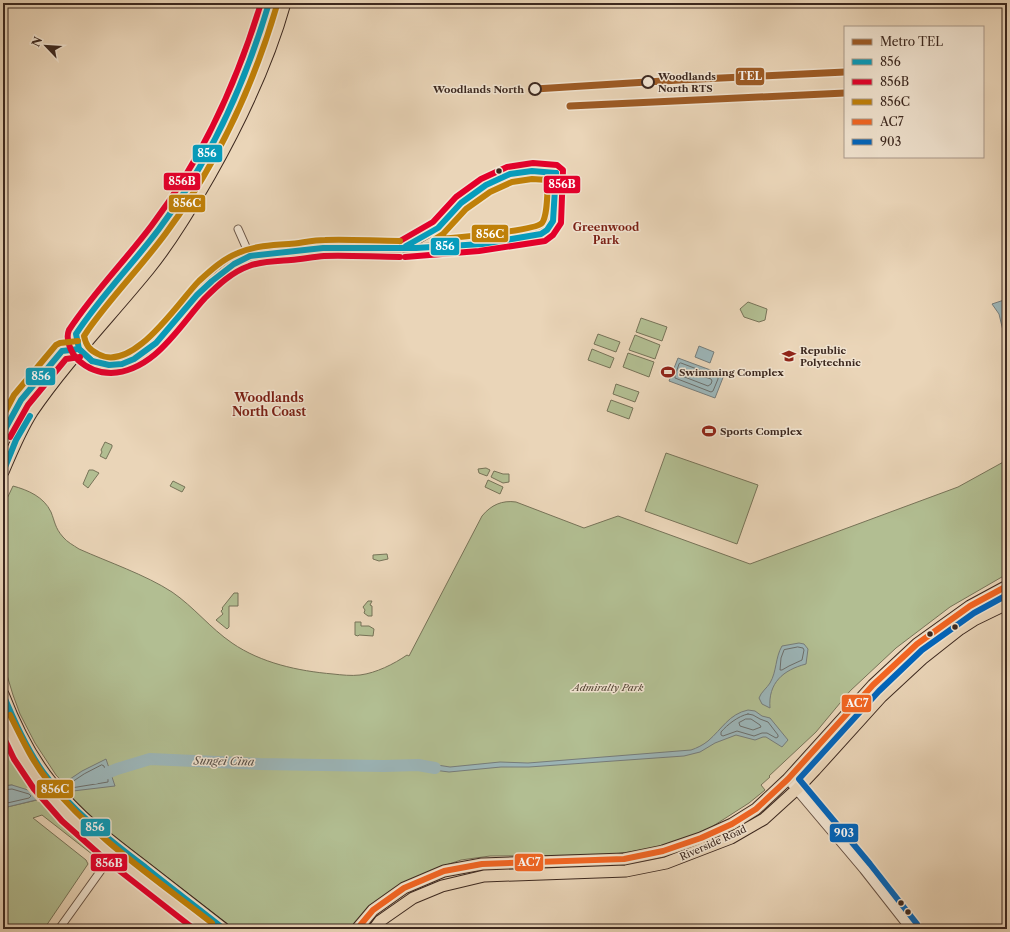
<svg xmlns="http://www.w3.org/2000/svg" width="1010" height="932" viewBox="0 0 1010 932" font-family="'Libre Caslon Text',serif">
<rect width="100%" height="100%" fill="#ead5b8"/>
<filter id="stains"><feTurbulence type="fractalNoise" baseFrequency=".005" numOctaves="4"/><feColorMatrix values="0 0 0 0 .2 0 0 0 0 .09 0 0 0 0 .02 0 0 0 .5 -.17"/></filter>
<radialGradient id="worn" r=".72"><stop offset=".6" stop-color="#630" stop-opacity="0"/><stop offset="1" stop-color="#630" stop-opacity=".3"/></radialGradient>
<!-- green -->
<g fill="#b2be92" stroke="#777358">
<path d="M748,302L767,309L765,320L759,322L744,317L740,309Z"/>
<path d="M641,318L667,327L662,341L636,332Z"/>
<path d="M598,334L620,342L616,352L594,344Z"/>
<path d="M635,335L660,345L655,359L629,350Z"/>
<path d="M592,349L614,358L610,368L588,360Z"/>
<path d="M628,353L654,362L649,377L623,367Z"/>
<path d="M616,384L639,392L635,402L613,394Z"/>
<path d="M611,400L633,408L629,419L607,411Z"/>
<path d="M105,442L112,445V447L106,459L100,456L102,452L101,450Z"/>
<path d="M666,453L758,485L737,544L645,511Z"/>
<path d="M1007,460V574L950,607L896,648L850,691L816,732L769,776L770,777L761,785L765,790L749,803L710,828L697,834L655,848L609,855L490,856L461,860L446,865L421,875L372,906L349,929H234L96,822L68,795L72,792L56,775L35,743L20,714L13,695L3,662V507L13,486C28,490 44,497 51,512C55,522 55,528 63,537C67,542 73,545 79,549C108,562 146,575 172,592C194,607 210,628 232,643C261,663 298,671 333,674C342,675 351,676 360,675C376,673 394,664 407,655L409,656L482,516C491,505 502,500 516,502L584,528L618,516L750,564L958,487Z"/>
<path d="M486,468L490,470L487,476L479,473L478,469Z"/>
<path d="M89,470H93L99,473L88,488L83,484Z"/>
<path d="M494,471L503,474H509V482L503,483L491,477Z"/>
<path d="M488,480L503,487L500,494L485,487Z"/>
<path d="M173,481L185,487L182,492L170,486Z"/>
<path d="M387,554L388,559L379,561L373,559V555Z"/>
<path d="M234,593H238V606H229V627L227,629L216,620L223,614L221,611L223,609L222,608Z"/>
<path d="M368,601H372L370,605L372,606V616H368L364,613L365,610L363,607Z"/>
<path d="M355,622H361V626H369L374,629L373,636L359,635L358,636L355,635Z"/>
<path d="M3,731L17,757L64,818L80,834L99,850L102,857L97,858L42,815L33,818L86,860L88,864L44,929H3V808L37,800L12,785L3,786Z"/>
</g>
<!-- water -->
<g fill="#9cb6b9" stroke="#767d7b">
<path d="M1007,299V358L1005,339L999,314L992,304Z"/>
<path d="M699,346L714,352L710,363L695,357Z"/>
<path d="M678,358L724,375L715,398L669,381Z"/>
<path d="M799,643L804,644L808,649L806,664C783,670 768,683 770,708L762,704L759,698C761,692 767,688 770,683C777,671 775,658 782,646Z"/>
<path d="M748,710L755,711L762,716L770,718L788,740L782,747L766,737H763L755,740L736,735L715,743L700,752L684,756L529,767H501L449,772L418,768V762L450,767L500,762L528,763L691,750C697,748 703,745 708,741C722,729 729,714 748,710Z"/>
<path d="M106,759L115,786L73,791L3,808V786L12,785L28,790L67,781L82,771Z"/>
</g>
<!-- pier -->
<path fill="#ead5b8" d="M61,781L73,793L38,802L26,788Z"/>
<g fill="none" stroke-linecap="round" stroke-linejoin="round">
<!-- shore -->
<g stroke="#6c6f6c" stroke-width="1">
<path d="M681,363L718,377V379L713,391L711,392L675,378V376L679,364Z"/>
<path d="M683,370L711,379L712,381L711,384L708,386L682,376L681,374Z"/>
<path d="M798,647L803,648L804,650L802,660L789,666L782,670H780L781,658L784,650Z"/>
<path d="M748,714L753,715L760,719L768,722L778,735V737L776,738L767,733H762L754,736L737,731L723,736L721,735V732C727,725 738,716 748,714Z"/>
<path d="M746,719H751L760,725L761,727L753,730L740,726L739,723Z"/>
<path d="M102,765L104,766L108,780V782L71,788L69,787V784L84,774Z"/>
<path d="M3,790L12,789L29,794L31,796L29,798L3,804"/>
</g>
<!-- river -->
<path stroke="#9cb6b9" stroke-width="12" d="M95,778L117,769L150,759L260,764L384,766L418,765L435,768"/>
<defs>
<g id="minor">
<path d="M238,229L250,256"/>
<path d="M88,357C95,364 104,366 113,365C151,361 173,322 197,296C208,284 222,270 236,263C240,261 245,258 250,256C260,253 274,254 286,252C298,251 312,249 325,248C355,248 385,250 415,248C458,246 499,241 541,234L547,230L553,221L556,173L532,171L510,174L486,185L461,203L438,228L402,249"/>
<path d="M59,929L112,855"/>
</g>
<path id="tertiary" d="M788,779L864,869L911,929"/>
<g id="primary">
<path d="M78,342L79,349L88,357"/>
<path d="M3,433L21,400L76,334L99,301L159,228L201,165L220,130L248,66L269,3"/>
<path d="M3,472C12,451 20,431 32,412C67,361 110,317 149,269C173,239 191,208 210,175C241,120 268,64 285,3"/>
<path d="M3,694C15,725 30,756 51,782C76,815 110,841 143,866C170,887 197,908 224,929"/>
<path d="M3,718L21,755L41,785L67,815L112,855L207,929"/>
<path d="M357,929L373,910L404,888L444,871L482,864L624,859L663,851L701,838L732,824L756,809L788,779L873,685L917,644L970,606L1007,586"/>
<path d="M374,929L380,921L413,898L442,886L484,876L626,871L666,863L731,838L764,819L797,789L815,770L881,697L922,659L960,629L974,620L1007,604"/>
</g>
</defs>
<!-- minor casing -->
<use href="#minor" stroke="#685345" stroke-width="9"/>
<!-- tertiary casing -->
<use href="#tertiary" stroke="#685345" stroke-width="11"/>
<!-- primary casing -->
<use href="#primary" stroke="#3c281f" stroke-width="13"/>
<!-- minor -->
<use href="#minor" stroke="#f1e4d1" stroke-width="7"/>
<!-- tertiary -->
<use href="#tertiary" stroke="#f1e4d1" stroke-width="9"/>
<!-- primary -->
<use href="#primary" stroke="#ead5b8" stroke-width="11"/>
<defs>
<g id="bus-1">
<path d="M269,3C245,84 210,161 159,229C132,265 101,296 76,334L79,349L92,361L109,365L122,364L134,359L156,343L197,295L212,281L234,264L250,256L323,248H416L482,244L541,234L547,230L553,221L556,173"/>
<path d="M406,246L438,228L461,203L486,185L510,174L532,171L556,173"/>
<path d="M3,433L21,400L62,351L79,349L92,361"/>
<path d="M3,472L16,440L30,416"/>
<path d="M3,694C14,721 26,748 43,772C71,810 108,839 145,867C171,888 198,908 224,929"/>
</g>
<g id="bus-2">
<path d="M261,3C237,82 202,159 152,225C125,261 94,292 69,330C65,339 71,353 78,360C88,369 98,373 111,373C155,371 179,326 205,298C218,285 232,272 249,266C262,261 277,261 291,260C302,259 313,257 324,256C349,255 375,257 400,257"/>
<path d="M400,241L433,222L456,197L481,179L507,167L533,163L557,165L563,170L561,223L553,235L545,241L479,251L405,257"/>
<path d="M10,437L28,405L66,359L80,357"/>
<path d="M3,736L14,759L34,789L62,821L107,861L194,929"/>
</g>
<g id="bus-3">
<path d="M277,5C253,87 217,164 166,233C141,267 112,296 88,330L84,336C86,345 89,350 98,354C133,374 179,301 199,281C211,270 223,259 238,253C254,246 272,245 289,244C301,243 313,240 325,240C350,239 375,241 400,241"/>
<path d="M532,179L548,180C547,191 548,215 542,223C535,231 451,238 435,239L443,234L466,209L490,192L512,182Z"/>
<path d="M3,416L14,395L56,345L60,343L78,341"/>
<path d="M10,715C21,737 32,761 48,781C93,837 156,879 212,923"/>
</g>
<path id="bus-4" d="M357,929L373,910L404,888L444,871L482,864L624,859L663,851L701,838L732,824L756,809L788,779L873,685L917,644L970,606L1007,586"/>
<path id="bus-5" d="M917,924L870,864L799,779L879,691L922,650L974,613L1007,595"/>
</defs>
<!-- bus-1 casing -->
<use href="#bus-1" stroke="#f1e4d1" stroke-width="9"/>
<!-- bus-2 casing -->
<use href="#bus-2" stroke="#f1e4d1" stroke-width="9"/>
<!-- bus-3 casing -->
<use href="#bus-3" stroke="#f1e4d1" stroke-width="9"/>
<!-- bus-4 casing -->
<use href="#bus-4" stroke="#f1e4d1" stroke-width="9"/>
<!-- bus-5 casing -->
<use href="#bus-5" stroke="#f1e4d1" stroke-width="9"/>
<!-- bus-1 -->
<use href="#bus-1" stroke="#069cbc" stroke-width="6"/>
<!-- bus-2 -->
<use href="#bus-2" stroke="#e4002b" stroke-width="6"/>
<!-- bus-3 -->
<use href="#bus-3" stroke="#bf8009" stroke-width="6"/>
<!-- bus-4 -->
<use href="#bus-4" stroke="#f26522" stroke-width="6"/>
<!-- bus-5 -->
<use href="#bus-5" stroke="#0065bd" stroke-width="6"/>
<defs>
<g id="metro-1">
<path d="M535,89L679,80L845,72"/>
<path d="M570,106L845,93"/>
</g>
</defs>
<!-- metro-1 casing -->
<use href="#metro-1" stroke="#f1e4d1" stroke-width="10"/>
<!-- metro-1 -->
<use href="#metro-1" stroke="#9d5b25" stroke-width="7"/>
</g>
<!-- icons -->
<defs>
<symbol id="university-bare" viewBox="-9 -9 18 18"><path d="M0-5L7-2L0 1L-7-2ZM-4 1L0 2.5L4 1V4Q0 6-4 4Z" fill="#8f2418" stroke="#f1e4d1" stroke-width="2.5" paint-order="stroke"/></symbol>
<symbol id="stadium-bare" viewBox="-9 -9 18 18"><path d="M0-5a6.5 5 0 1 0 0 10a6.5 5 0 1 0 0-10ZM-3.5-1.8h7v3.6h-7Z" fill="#8f2418" stroke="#f1e4d1" stroke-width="2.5" paint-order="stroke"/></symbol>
</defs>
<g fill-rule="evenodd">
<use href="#university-bare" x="779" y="346" width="20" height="20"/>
<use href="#stadium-bare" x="658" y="362" width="20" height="20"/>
<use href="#stadium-bare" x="699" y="421" width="20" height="20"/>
</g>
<!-- markers -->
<g fill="#f1e4d1" stroke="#3c281f" stroke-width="2">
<circle cx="648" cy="82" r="6"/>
<circle cx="535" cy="89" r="6"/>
</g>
<g fill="#3c281f" stroke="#f1e4d1" stroke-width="1.5">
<circle cx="499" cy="171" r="3.5"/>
<circle cx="955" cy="627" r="3.5"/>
<circle cx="930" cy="634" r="3.5"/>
<circle cx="901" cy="903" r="3.5"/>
<circle cx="908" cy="912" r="3.5"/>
</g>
<g text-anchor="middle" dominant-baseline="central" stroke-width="3" stroke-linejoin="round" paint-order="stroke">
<!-- stop labels -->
<g font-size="10" font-weight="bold" fill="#3c281f" stroke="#f1e4d1" text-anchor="start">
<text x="658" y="76">Woodlands<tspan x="658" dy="12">North RTS</tspan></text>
<text x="524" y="89" text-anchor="end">Woodlands North</text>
</g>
<!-- poi labels -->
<g font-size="10" font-weight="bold" fill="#3c281f" stroke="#f1e4d1" text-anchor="start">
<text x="800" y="350">Republic<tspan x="800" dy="12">Polytechnic</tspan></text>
<text x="679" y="372">Swimming Complex</text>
<text x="720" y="431">Sports Complex</text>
</g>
<!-- park labels -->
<g font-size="10" font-style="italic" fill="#544636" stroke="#f1e4d1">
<text x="608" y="687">Admiralty Park</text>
</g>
<!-- street labels -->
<g font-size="10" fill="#3c281f" stroke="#f1e4d1">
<text transform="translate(713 843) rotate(-24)">Riverside Road</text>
</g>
<!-- neighbourhood labels -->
<g font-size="11" font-weight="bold" fill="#7a1f14" stroke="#f1e4d1">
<text x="606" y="227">Greenwood<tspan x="606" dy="13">Park</tspan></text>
</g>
<!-- water labels -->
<g font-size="11" font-style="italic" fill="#544c46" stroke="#f1e4d1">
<text transform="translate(224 761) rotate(1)">Sungei Cina</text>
</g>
<!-- quarter labels -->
<g font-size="12" font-weight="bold" fill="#7a1f14" stroke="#f1e4d1">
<text x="269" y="397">Woodlands<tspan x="269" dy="14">North Coast</tspan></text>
</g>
</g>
<g stroke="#f1e4d1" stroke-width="1.5">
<rect x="735" y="67" width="30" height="19" rx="4" fill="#9d5b25"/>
<rect x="192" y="144" width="31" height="19" rx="4" fill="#069cbc"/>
<rect x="163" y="172" width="38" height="19" rx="4" fill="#e4002b"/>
<rect x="543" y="175" width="38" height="19" rx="4" fill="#e4002b"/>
<rect x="168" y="194" width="38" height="19" rx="4" fill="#bf8009"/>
<rect x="471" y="224" width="38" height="19" rx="4" fill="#bf8009"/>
<rect x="430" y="237" width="30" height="19" rx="4" fill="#069cbc"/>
<rect x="25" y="367" width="31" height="19" rx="4" fill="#069cbc"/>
<rect x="841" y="694" width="31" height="19" rx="4" fill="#f26522"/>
<rect x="36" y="779" width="38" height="20" rx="4" fill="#bf8009"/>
<rect x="80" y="818" width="31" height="19" rx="4" fill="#069cbc"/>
<rect x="829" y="823" width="30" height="20" rx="4" fill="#0065bd"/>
<rect x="514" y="853" width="30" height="19" rx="4" fill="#f26522"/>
<rect x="90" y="853" width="38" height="19" rx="4" fill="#e4002b"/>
</g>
<g font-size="11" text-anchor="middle" font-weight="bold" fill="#fff">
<text x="750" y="80">TEL</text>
<text x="207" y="157">856</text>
<text x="182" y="185">856B</text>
<text x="562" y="188">856B</text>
<text x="187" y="207">856C</text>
<text x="490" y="238">856C</text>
<text x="445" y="250">856</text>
<text x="41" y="380">856</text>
<text x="857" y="707">AC7</text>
<text x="55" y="793">856C</text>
<text x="95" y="831">856</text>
<text x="844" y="837">903</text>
<text x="529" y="866">AC7</text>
<text x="109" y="867">856B</text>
</g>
<!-- margin -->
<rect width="1010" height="932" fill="none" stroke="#ead5b8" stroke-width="16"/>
<rect x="4" y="4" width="1002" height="924" fill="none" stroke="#3c281f" stroke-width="2"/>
<rect x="8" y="8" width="994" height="916" fill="none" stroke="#3c281f"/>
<!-- legend -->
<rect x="844" y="26" width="140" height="132" fill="#f1e4d1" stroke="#a9998a"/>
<rect x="852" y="39" width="20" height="6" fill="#9d5b25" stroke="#a9998a"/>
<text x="880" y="46" font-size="12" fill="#3c281f">Metro TEL</text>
<rect x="852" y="59" width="20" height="6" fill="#069cbc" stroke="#a9998a"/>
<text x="880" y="66" font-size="12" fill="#3c281f">856</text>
<rect x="852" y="79" width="20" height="6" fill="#e4002b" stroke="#a9998a"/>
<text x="880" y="86" font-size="12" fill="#3c281f">856B</text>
<rect x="852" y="99" width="20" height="6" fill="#bf8009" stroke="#a9998a"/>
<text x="880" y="106" font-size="12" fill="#3c281f">856C</text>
<rect x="852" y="119" width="20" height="6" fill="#f26522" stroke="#a9998a"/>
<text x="880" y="126" font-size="12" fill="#3c281f">AC7</text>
<rect x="852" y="139" width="20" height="6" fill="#0065bd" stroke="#a9998a"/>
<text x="880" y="146" font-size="12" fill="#3c281f">903</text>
<!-- north arrow -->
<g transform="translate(46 46) rotate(295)" stroke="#f1e4d1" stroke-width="3" paint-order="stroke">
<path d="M0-3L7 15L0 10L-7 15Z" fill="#3c281f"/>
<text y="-6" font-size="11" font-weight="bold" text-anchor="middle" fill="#3c281f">N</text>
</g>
<rect width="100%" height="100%" filter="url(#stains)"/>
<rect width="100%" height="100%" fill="url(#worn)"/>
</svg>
